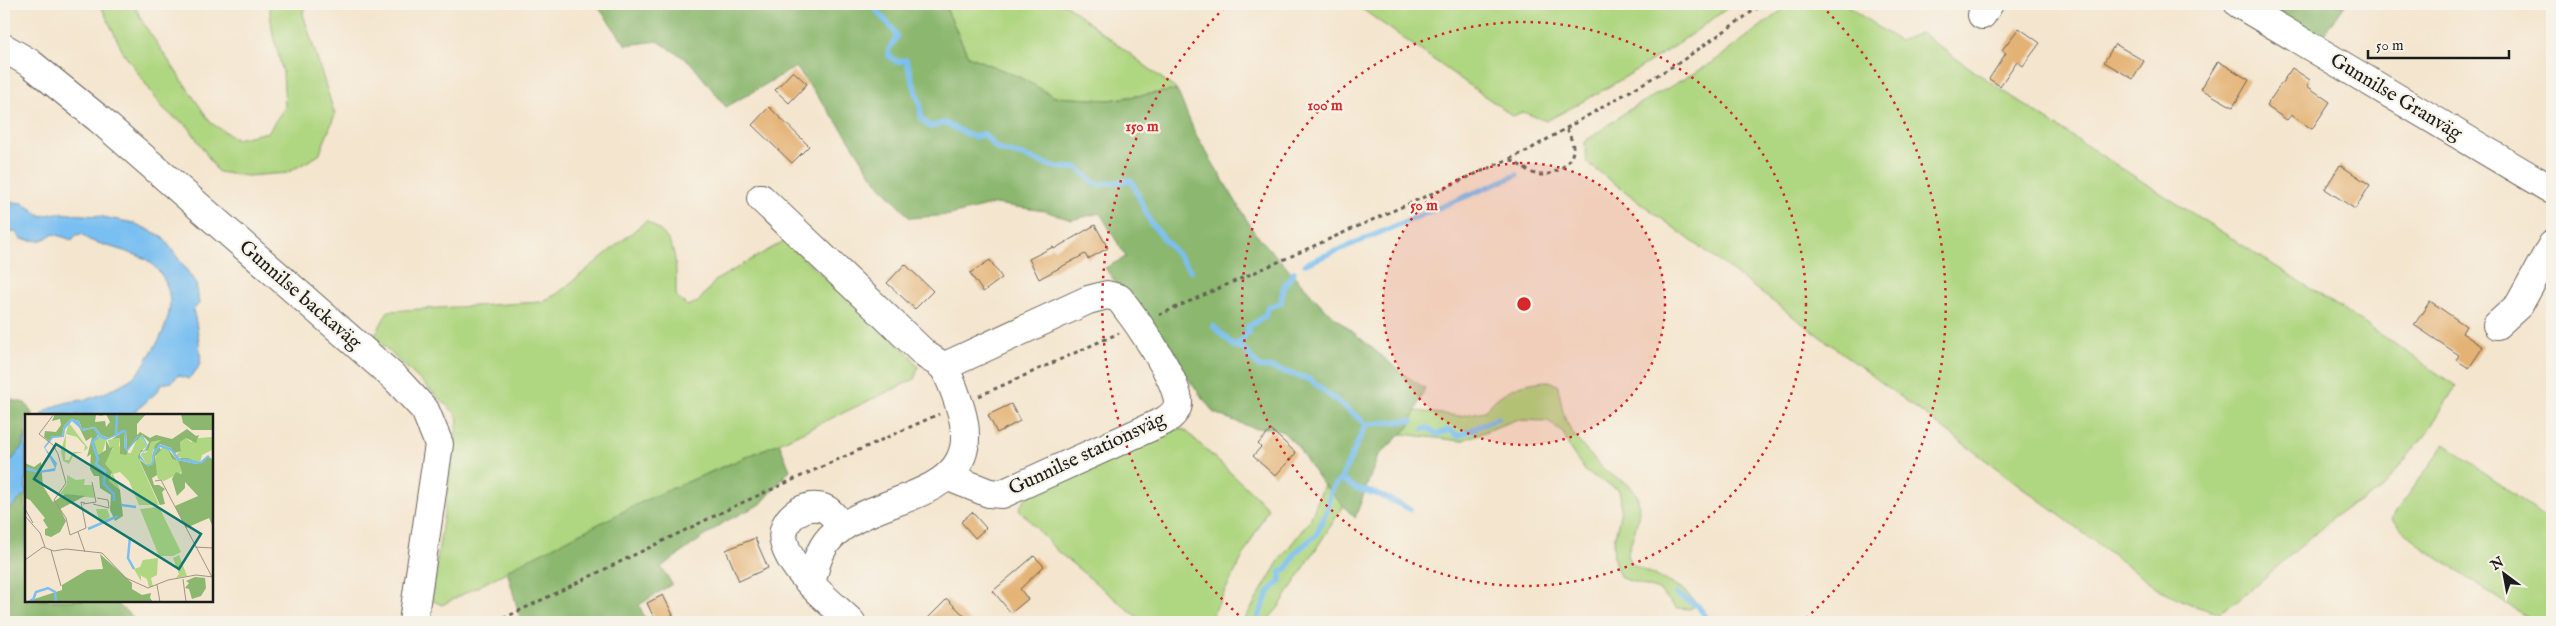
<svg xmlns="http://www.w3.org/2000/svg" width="2556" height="626" viewBox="0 0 2556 626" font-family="'IM FELL English',serif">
<rect width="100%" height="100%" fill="#f7f3e8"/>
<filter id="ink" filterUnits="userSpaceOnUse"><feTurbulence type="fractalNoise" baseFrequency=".02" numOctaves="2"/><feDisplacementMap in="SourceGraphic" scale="10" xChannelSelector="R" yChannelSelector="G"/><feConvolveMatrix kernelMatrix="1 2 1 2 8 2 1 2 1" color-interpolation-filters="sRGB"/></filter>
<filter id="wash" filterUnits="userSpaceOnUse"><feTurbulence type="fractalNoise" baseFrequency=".0096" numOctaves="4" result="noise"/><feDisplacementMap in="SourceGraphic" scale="20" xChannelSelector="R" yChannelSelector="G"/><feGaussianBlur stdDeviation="1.12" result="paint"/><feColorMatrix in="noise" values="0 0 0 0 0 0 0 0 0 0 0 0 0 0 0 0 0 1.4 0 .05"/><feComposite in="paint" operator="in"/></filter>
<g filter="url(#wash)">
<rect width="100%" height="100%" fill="#f4e5ce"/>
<!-- green -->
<g fill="#afd680" stroke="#66794e">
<path d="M100,4H134L143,23L211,123L236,139L268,132L285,107L283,72L273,35L269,4H305L303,14L335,115L319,155L287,173L247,176L218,172L188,126L172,116L162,107L123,52Z"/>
<path d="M947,4H1065L1177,90L1108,100L1055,97L1019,77L968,56L947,10Z"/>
<path d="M1355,4H1733C1675,48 1611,88 1546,121L1523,112L1513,116Z"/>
<path d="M1790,4H1844L1899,41L1920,33C2094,158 2281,263 2456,386L2428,431L2379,492L2341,511L2239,600L2218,613L2195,606L2160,590L1587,163L1585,142L1627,111L1712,63Z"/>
<path d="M646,221C679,239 676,261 676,295L687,306L698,302L716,280L784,241L911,356L918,367L915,379L779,443L652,497L442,605L431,600L458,420L456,414L374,337L388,311L541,302L557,294Z"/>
<path d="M1549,381L1557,385C1562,398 1561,413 1568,425C1576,441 1592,457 1605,470C1617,481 1634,481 1638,500C1642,517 1631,539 1627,556L1633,565L1681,588L1698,604L1690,609L1676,608L1659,590L1621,578C1601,542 1628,523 1619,490L1586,472L1570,449L1563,432L1548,421L1515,420L1461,441L1394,433L1358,467L1342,508L1279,607L1266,622H1243L1280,559L1310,520L1331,467L1407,410L1460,416L1485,411C1501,390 1523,382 1549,381Z"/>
<path d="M1172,428L1185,430L1268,508L1209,622H1143L1057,551L1019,509L1027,495Z"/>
<path d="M2445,444L2552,523V622H2534L2420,546L2391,519Z"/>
</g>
<!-- forest -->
<g fill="#8bb76e" stroke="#546a45">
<path d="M596,4H947V10L968,56L1019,77L1055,97L1108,100L1177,90L1195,133L1254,232L1324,308L1402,373L1425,388L1409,427L1378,456L1355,518L1321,482L1297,446L1283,432L1272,428H1253L1214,413L1105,268L1126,257L1100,213L1071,220L1045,211L995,204L950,215L910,218L873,177L847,136L796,67L726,107L690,62L658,41L626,45Z"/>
<path d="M2260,4H2345L2320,40Z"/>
<path d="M4,398L25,403L33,415H26V600H113L138,622H4Z"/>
<path d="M779,443L790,470L761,504L726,521L661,567L672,584L639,605L647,622H521L507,570L652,497Z"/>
</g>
<!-- water -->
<g fill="#7abff1" stroke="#4b6e86">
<path d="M4,201L23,203L42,216L57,213L98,216L134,223L162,236L196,283L199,304L193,310C196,319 202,356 200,363C198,370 193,374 188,379L178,375L172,382L161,384L158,391L131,415H41C55,404 66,402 83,400C99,397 115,388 129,380C141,373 145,362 152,351C173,321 180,285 147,260C141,255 99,244 89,240L82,234L76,235L72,240L54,234L40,241L21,239L16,232H4Z"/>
<path d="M26,433V493L4,515V470L22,447Z"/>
</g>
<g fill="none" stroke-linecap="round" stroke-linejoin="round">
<!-- stream -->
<g stroke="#7abff1" stroke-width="5.5">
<path d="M873,4C881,21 889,19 897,37L889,49L888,55L897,62L906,60L920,104L921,118L930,127L944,123L974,137L984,134L997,149L1024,156L1054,167L1078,168L1097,185L1131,180L1151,223L1191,271"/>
<path d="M1305,264L1517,175"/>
<path d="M1213,326L1235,347L1244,349L1259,367L1272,368L1309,379L1366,424C1382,424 1396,420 1412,421"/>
<path d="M1235,347L1249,332L1247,328L1265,316L1268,307L1281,303L1283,288L1294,272"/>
<path d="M1424,429L1428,428L1437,434L1450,430L1458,436L1498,418"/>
<path d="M1341,479L1355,488L1380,495L1410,509"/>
<path d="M1676,594L1697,605L1710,622"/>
<path d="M1256,622L1269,592L1280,581L1281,571L1287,569L1296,552L1316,535L1328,508L1331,490L1341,479L1366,424"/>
</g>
</g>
<g id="blocks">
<!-- building -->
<g fill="#e4b274">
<path d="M2019,28L2040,43L2023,66L2017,61L2000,86L1989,79L2006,53L2002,50Z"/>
<path d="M2115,44L2144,61L2133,79L2104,62Z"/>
<path d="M2218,61L2249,80L2233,107L2201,89Z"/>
<path d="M2292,68L2310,80L2307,86L2330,102L2312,129L2291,115L2287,120L2266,106Z"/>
<path d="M793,71L807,84L789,103L775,90Z"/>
<path d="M769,107L809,146L792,163L752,125Z"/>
<path d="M2340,165L2370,185L2355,209L2325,189Z"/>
<path d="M1095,225L1108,248L1088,259L1085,254L1039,279L1029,259L1053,247L1054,249Z"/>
<path d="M990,260L1002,278L983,292L970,273Z"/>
<path d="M905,264L933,291L915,309L887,283Z"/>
<path d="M2430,301L2466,326L2462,333L2483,347L2469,368L2456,360L2459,355L2414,325Z"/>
<path d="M1011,404L1020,421L997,433L988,415Z"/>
<path d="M1271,430L1296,453L1275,476L1253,456L1261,447L1258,444Z"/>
<path d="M972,512L986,528L975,538L961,522Z"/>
<path d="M755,538L768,568L739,581L726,550Z"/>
<path d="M1034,556L1044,566L1020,589L1028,599L1011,613L993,591Z"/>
<path d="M663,595L673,615L656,622L647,603Z"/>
<path d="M947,599L971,622H924Z"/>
</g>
</g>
</g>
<g filter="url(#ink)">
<use href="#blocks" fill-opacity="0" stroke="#68625a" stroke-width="1"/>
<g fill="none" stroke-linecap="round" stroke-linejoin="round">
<defs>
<g id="minor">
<path d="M2239,4L2552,190"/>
<path d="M1982,15L1989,4"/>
<path d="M4,48L30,63L99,119L396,379L425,410L439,444L413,622"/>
<path d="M761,198L926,355C931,359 940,363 944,368C951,379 956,395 960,407C991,504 874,490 830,538C818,551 815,568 811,584"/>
<path d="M2497,325L2519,305L2552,245"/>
<path d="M943,367L1088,300L1107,295L1119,298C1137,321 1173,372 1178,400C1179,410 1172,416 1164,421L1002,494L989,493L949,477"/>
<path d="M841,527C836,520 832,511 823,508C802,502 779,521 784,542C791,572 830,602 851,622"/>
</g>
</defs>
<!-- minor casing -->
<use href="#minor" stroke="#68625a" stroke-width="30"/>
<!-- path -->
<g stroke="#68625a" stroke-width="3" stroke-dasharray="4 4" stroke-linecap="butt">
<path d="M1511,160C1519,164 1527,171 1535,174C1550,179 1574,164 1573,148C1573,142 1569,134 1567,129"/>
<path d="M1159,315L1527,151L1680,62L1763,4"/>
<path d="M979,396L1119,333"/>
<path d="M496,622L737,505L939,414"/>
</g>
<!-- minor -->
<use href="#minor" stroke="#fff" stroke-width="28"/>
</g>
</g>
<!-- distance rings -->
<circle cx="1524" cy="304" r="141" fill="#d62828" fill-opacity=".12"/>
<g fill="none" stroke="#d62828" stroke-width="2.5" stroke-dasharray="2.5 5">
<circle cx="1524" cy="304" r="141"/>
<circle cx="1524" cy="304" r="282"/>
<path d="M1244 620A422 422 0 0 1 1226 6M1822 6A422 422 0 0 1 1804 620"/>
</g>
<g text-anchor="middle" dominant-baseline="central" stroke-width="4.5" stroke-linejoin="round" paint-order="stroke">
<!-- street labels -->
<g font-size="20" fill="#1c1c1c" stroke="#f7f3e8">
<text transform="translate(2396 97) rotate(31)">Gunnilse Granväg</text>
<text transform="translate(300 295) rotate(41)">Gunnilse backaväg</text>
<text transform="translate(1087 454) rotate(-25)">Gunnilse stationsväg</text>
</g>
</g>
<!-- overview -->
<g transform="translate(25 414)">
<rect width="188" height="188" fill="#f4e5ce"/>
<path d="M44,9L63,34L59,37L60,32L52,23L41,20L40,46H44L48,38H58L49,40L44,50L38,47L36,37ZM74,21L81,26L77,41H73L70,35L69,27ZM113,23H117L122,32L116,37L114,46L134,91H114L104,67L95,58L88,60L95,76L84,67L87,60L79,50L88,34H85L83,26L95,24L94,32L103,39H106ZM187,23V36L177,41L175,49L150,42L156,36L155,28L161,24L166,28L174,24ZM136,26L128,36L126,50H121L116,40L122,38L126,28ZM138,33L143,35L147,45L153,47L157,58L139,67L133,65L130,54L131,39ZM42,61L51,66L60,65L59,71H67L70,84L35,80L42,70ZM134,93L156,138L148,142H134L115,95ZM71,95H82L85,103L75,109ZM154,141L162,162L151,164L154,160L148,144ZM133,144L132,161L126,164L128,173H124L122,165L113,160L116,162V167L109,155L115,153L118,146Z" fill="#afd680"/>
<path d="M30,0H74L79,2L71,1L70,8L80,7L81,13L85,8L81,0H121L112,10V21L115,18L125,24L131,21L147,25L162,15L171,22L174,21L171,29L161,24L155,28L156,37L150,39L152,44H163L169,47L151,44L146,34L135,30L127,44L130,31L136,26L126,28L123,36L120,38L124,28L117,21L102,36L101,16L84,24L76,21L70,13L57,15L54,7L46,5L39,12L37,22H27L25,28L19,23L20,17L31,18L36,11L35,5L27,7ZM156,0H187V16H167L158,9ZM53,11L58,17L68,14L74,19L69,27L73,41L81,36V26L85,34L88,33L80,50L87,58L84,67L95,76L98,102L90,107L85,96L86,81L75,74L74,62H69L65,55L66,40L62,43L67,23L61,27ZM98,18H100L99,33L103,38L101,41L95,40V24L87,25ZM134,33L136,36L130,42L132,61L127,64L129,71H134L140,75L137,78L140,90L135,91L113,43L116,36H119L115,39V46L123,52L128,50L129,41ZM143,35L152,46L172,50L183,43L187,45V111L184,104L161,114L150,92L173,82L160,68V74L152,82L147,65L151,58L156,60L157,58L153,47L147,45ZM16,48L18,72L28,88L40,80L60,82L35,95L41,107L35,118L26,123L20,121V115L23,114L18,106L20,104L5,86L0,84V49L9,53ZM75,140L107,169V175L117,181L126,179L125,184L128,188H0L37,176V171L62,156L78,155ZM170,163L180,164L181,174L176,182L167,185L164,175L160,174L164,169L161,167Z" fill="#8bb76e"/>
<path d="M46,5L54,7L57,15L70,13L76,21L84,24L97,16H101L102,36L112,22H118L123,32L116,42L121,50H126L128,38L134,30L146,34L155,45H163L175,48L183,41L187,45L183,43L178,49L171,50L152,46L146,37L135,33L129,41L128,50L123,52L114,44L122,32L117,23H113L102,38L99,33L100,18L81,26L74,23L68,14L58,17L47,7L40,15L39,23L28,24L20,34L32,49L30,57L14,59L0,56L2,53L14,57L30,54L19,33L27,22H37L39,12Z" fill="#7abff1"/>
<path fill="none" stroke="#7abff1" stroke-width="2.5" d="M91,22L92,0M73,23L67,28L73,45L71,50L80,57L79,70L89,80V87M96,91L111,93M63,115L93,102M105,123L103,144L109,155M5,186H8L11,178L23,174L30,178L31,188"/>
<path fill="none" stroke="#9e9587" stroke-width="1" d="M29,0L14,20L28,31L33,40L41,69L29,86L41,104L45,121L61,114L56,88L60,89M130,67L136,66L187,163M58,90L71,88L67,68M68,90L84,94L83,86L72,84M0,95L8,109M0,102L15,119L20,133M53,118L60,138M170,133L188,134M26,136L36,172M0,146L18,133L29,137L41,135L77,139L101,164L123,174L143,166L171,161L188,163M158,165L161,188M132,171L135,188"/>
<path fill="#0f766e" fill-opacity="0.15" stroke="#0f766e" stroke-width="2.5" d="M31,30L176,120L154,155L9,65Z"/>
<rect width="188" height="188" fill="none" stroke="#1c1c1c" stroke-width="2.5"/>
</g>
<circle cx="1524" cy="304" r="8" fill="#d62828" stroke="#f7f3e8" stroke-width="2.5"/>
<g font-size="15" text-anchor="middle" font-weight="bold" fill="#d62828" stroke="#f7f3e8" stroke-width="4.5" stroke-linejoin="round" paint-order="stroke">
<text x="1325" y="110">100 m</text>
<text x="1142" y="131">150 m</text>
<text x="1424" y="210">50 m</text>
</g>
<!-- margin -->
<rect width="2556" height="626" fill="none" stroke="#f7f3e8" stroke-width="20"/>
<!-- north arrow -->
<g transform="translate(2504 574) rotate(328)" stroke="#f7f3e8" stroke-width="4" paint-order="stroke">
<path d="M0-4L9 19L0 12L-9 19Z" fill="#1c1c1c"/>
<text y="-8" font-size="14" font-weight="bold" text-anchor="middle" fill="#1c1c1c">N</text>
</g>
<!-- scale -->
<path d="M2368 50v8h141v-8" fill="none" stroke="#1c1c1c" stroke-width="2.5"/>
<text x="2376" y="50" font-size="15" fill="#1c1c1c" stroke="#f7f3e8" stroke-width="4" paint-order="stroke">50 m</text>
</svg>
